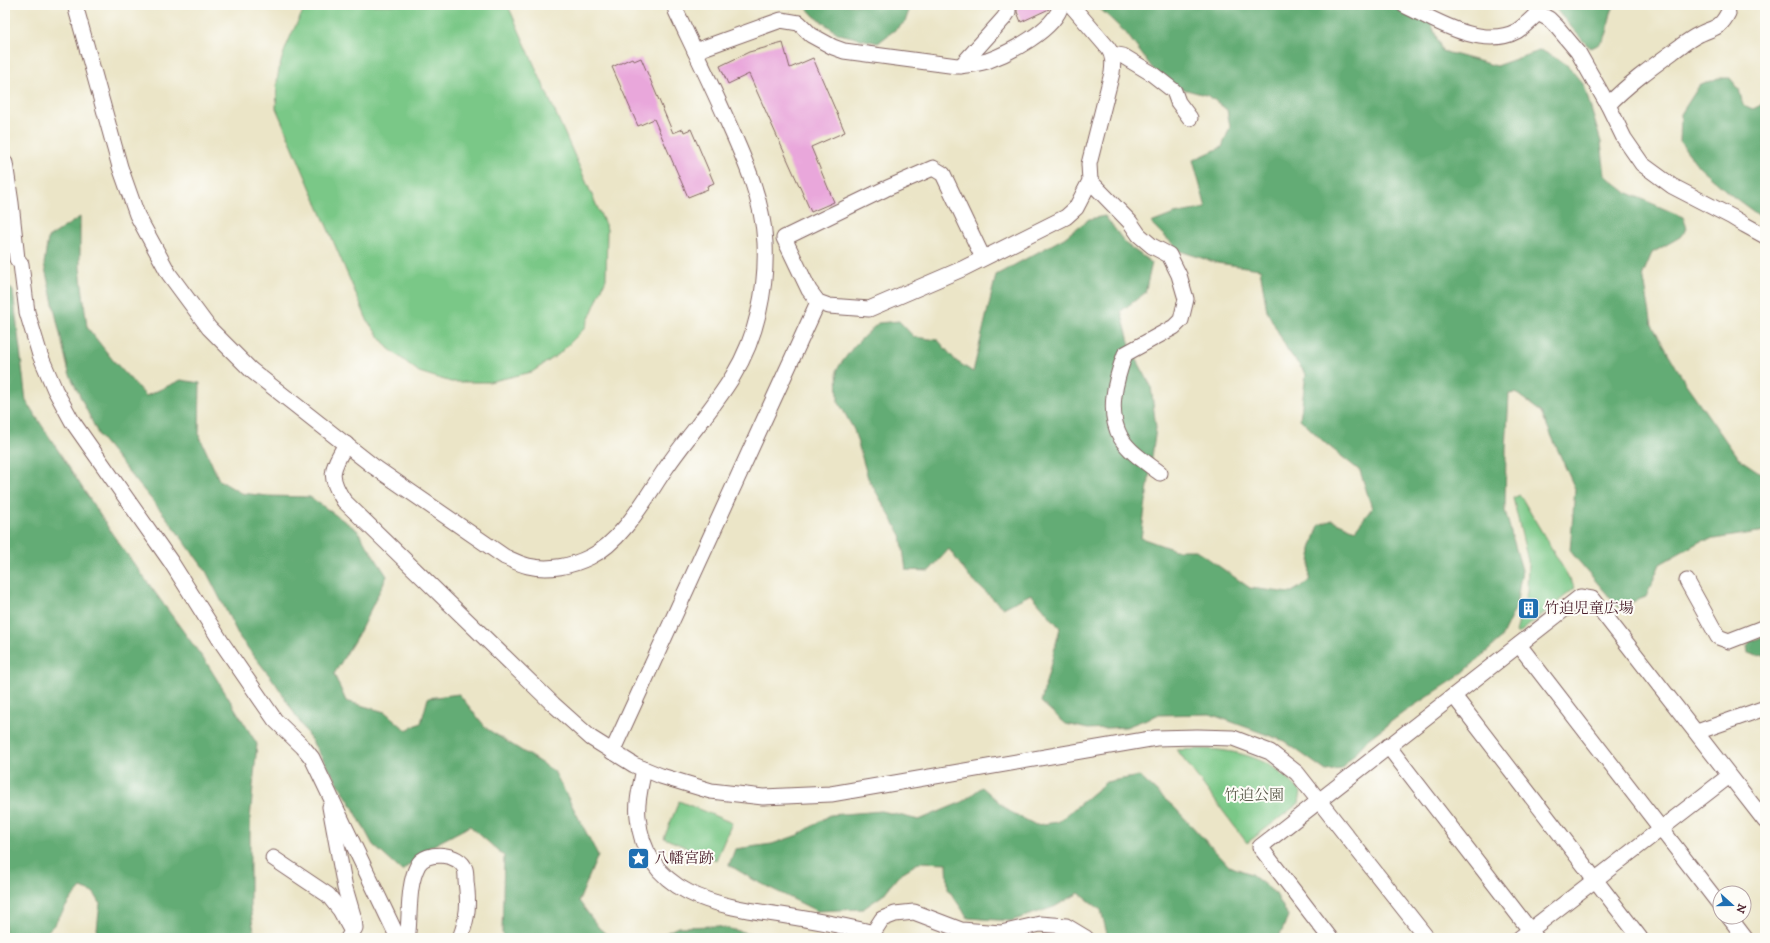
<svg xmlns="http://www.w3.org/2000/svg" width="1770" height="943" viewBox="0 0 1770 943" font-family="'IM FELL DW Pica','Noto Serif JP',serif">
<rect width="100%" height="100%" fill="#fdfcf7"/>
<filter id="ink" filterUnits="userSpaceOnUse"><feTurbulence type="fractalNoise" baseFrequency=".025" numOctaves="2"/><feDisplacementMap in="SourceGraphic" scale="8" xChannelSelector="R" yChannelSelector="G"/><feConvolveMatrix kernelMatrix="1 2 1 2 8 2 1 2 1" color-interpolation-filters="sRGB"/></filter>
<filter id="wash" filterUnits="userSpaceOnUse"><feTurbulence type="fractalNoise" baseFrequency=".012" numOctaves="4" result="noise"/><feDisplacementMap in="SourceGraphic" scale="16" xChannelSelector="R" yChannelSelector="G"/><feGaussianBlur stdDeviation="0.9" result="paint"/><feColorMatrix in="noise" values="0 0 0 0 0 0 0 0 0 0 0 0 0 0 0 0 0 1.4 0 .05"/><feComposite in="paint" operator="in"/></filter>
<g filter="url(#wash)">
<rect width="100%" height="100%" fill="#ebe5c7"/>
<!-- green -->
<g fill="#7ac887" stroke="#627459">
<path d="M307,5H506L510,10L607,229L606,279L585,328L559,354L532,372L489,382H451L419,372L388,348L368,322L276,108C277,100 276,91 277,83C279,57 294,27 307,5Z"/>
<path d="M1520,495L1575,588L1518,634L1516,632L1527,592L1528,561L1513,498Z"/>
<path d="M1199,749C1227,749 1261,755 1283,775C1289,780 1295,786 1301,792L1299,803L1247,843L1177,750Z"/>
<path d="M679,801L732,823L716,860L664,838Z"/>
</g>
<!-- forest -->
<g fill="#63ac74" stroke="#566650">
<path d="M804,5H911L905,22L878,43L839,34L814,16Z"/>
<path d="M1096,5H1424L1442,51L1496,66L1541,50L1566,64L1584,85L1601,142L1605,175L1626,192L1683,217L1687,228L1680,237L1652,253L1643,274L1652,325L1686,384L1738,458L1765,476V531L1701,541L1660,564L1646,597L1618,607L1570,551L1575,489L1541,412L1516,393L1509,394L1506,450L1505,511L1522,570L1516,607L1500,640L1458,677L1404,712L1368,739L1341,769L1326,771L1284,741L1210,714L1157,715L1126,727L1088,729L1066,724L1041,702L1060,628L1031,594L1003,608L969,577L949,549L929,571L906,570L901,535L868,478L854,430L838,401L837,369L854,346L878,323L899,321L914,337L938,340L956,361L973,372L996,275L1064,238L1089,219L1105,216L1126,244L1152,263L1145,293L1121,311L1131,349L1151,386L1156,428L1141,538L1175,550H1196L1250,588L1290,593L1309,582L1311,549L1319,525L1332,520L1355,530L1372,508L1360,471L1325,443L1300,419L1306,374L1288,351L1267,311L1260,269L1217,263L1180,251L1151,223L1174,214L1206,208L1193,160L1222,147L1230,127L1227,110L1209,96L1179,88L1153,69L1126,33Z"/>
<path d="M1552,5H1615C1604,21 1615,39 1591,48L1585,43Z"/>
<path d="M1718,78H1730L1739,89L1743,105L1753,109L1761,105L1765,97V220L1731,195L1699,167L1680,142L1681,114L1699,86Z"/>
<path d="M80,217V268L87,327L112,359L146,396L181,380L200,383L199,435L219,480L241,493L268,496L310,497L357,530L387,576L360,631L334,674L346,701L385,712L406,730L421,723L428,698L459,694L487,729L554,771L598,855L579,901L599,928L611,938H506L502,933L504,856L470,826L430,847L402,871L373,845L351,804L276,684L240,638L206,571L166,517L99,436L69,373L44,264L48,238Z"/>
<path d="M5,281L13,291L26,401L113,535L208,665L257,744L250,819V907L255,938H96L100,903L94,893L81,888L71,899L54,925L41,938H5Z"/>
<path d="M1765,636V655L1757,656L1748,653L1747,647L1751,641Z"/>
<path d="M1139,776L1175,808L1229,866L1251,874L1276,894L1288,916L1279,938H1108L1101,910L1079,893L1054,907L1011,921L968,918L948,889L947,863L920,862L900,874L883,895L863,909L817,911L754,880L729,865L735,849L772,844L798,835L830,815L882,811L919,820L962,802L982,787L1009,811L1036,825L1058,822L1106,782Z"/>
<path d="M716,926L772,938H655L678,927Z"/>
</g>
<g id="blocks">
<!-- building -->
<g fill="#e9a7db">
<path d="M1017,5H1051L1049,9L1021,22L1017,12Z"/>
<path d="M783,43L790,68L813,58L845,132L811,147L834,202L811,212L749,74L728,84L720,66L749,52Z"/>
<path d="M632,58L634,61L641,58L673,133L683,129L684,132L691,129L714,183L707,186L708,189L688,197L654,119L638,126L612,67Z"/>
</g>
</g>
</g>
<g filter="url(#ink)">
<use href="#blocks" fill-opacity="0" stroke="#826462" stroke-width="1"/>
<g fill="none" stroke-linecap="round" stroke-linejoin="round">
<defs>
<g id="minor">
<path d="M75,5L120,167L137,215L169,274L209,328L251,370L373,466L505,557C512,560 520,564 528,566C549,571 572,566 590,557C623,541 646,497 666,468C687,437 713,409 733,376C757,337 767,288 765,243C763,199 744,158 726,118C710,82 693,47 676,11L675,5"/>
<path d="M1404,5C1435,20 1482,50 1517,31C1525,26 1531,19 1538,13"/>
<path d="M1535,5L1538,13L1549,19L1557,27L1578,52L1608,105L1624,138L1642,164L1672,186L1732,217L1745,225L1765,236"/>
<path d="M695,51L781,20L799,23L811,35L833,47L844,51L957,66C967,65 977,64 987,61C1009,53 1055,30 1061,5"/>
<path d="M1112,54L1123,56L1151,73L1174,91L1178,102L1190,118"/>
<path d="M961,66L1004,18L1008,12V5"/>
<path d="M1608,105C1627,85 1652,67 1674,51C1682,45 1691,38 1700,34C1714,27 1720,29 1728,13"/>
<path d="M5,163L11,203L17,259L21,264L27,312L40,355L55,390L72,421L171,562L222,643L275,720L303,747L312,758L398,938"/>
<path d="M1090,181L1130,222L1139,235L1152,246L1169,255L1179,275L1186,299L1181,320L1174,327L1125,354C1116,379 1106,412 1121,438C1130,453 1147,463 1160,473"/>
<path d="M983,258L943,174L933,168L885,189L784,238L809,290L818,302L829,306L869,309L962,269L1066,217L1076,208L1090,181L1089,164L1112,73C1113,64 1114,56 1108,48L1071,5"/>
<path d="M346,444C332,469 327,475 344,501L553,704L591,738L634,765L661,776L711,791L763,797L831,794L1156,738L1197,737L1233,738L1270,752L1297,773L1427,938"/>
<path d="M1687,581L1718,637L1729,641L1765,627"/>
<path d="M1519,645L1720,905"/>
<path d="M1454,696L1640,938"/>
<path d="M1697,732L1765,708"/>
<path d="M1388,746L1536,938"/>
<path d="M612,752L818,302"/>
<path d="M644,769C641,785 636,802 638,817C645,896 718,906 781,915C812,920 843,925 873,933"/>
<path d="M330,807L345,888L354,919L355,928L348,938"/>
<path d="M273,858L328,895L340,910L351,930"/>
<path d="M1729,917L1745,938"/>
<path d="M406,938L408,932C410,910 408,884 418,865C426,850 460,853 465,869C466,872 466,877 466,881C469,904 468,917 460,938"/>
<path d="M874,938L873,933L882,919L895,914L914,912L961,930L1001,933L1040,924L1066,926L1086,938"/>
<path d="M1330,938L1260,847L1580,597L1592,599L1765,821"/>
<path d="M1520,938L1729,776"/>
</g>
</defs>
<!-- minor casing -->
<use href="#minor" stroke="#826462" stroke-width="17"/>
<!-- minor -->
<use href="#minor" stroke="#fff" stroke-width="15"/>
</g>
</g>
<!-- icons -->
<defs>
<symbol id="building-square" viewBox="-11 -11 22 22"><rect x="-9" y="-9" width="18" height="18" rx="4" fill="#1f6fb2" stroke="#fdfcf7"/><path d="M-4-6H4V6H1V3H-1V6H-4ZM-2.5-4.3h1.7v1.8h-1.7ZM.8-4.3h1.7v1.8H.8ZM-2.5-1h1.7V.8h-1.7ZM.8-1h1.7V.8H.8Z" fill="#fff"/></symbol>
<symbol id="sight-square" viewBox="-11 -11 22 22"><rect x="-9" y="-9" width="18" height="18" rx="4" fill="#1f6fb2" stroke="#fdfcf7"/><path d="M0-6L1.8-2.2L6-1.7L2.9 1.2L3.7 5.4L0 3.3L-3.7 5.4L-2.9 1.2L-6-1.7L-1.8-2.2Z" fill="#fff"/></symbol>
</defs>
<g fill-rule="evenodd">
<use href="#building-square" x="1516" y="596" width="25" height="25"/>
<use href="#sight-square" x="626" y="846" width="25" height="25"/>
</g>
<g text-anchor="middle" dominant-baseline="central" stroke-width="4" stroke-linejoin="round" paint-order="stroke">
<!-- poi labels -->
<g font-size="15" fill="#4a1f2b" stroke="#fdfcf7" text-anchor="start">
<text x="1544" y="608">竹迫児童広場</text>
<text x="654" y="858">八幡宮跡</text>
</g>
<!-- park labels -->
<g font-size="15" fill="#5b5a4b" stroke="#fdfcf7">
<text x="1254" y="795">竹迫公園</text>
</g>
</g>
<!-- margin -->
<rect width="1770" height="943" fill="none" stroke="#fdfcf7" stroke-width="20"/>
<!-- north arrow -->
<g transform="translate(1732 905) rotate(111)"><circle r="19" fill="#fdfcf7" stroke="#b5a4a5"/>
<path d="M0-3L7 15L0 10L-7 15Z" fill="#1f6fb2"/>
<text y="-6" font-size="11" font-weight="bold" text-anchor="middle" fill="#4a1f2b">N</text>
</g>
</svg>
